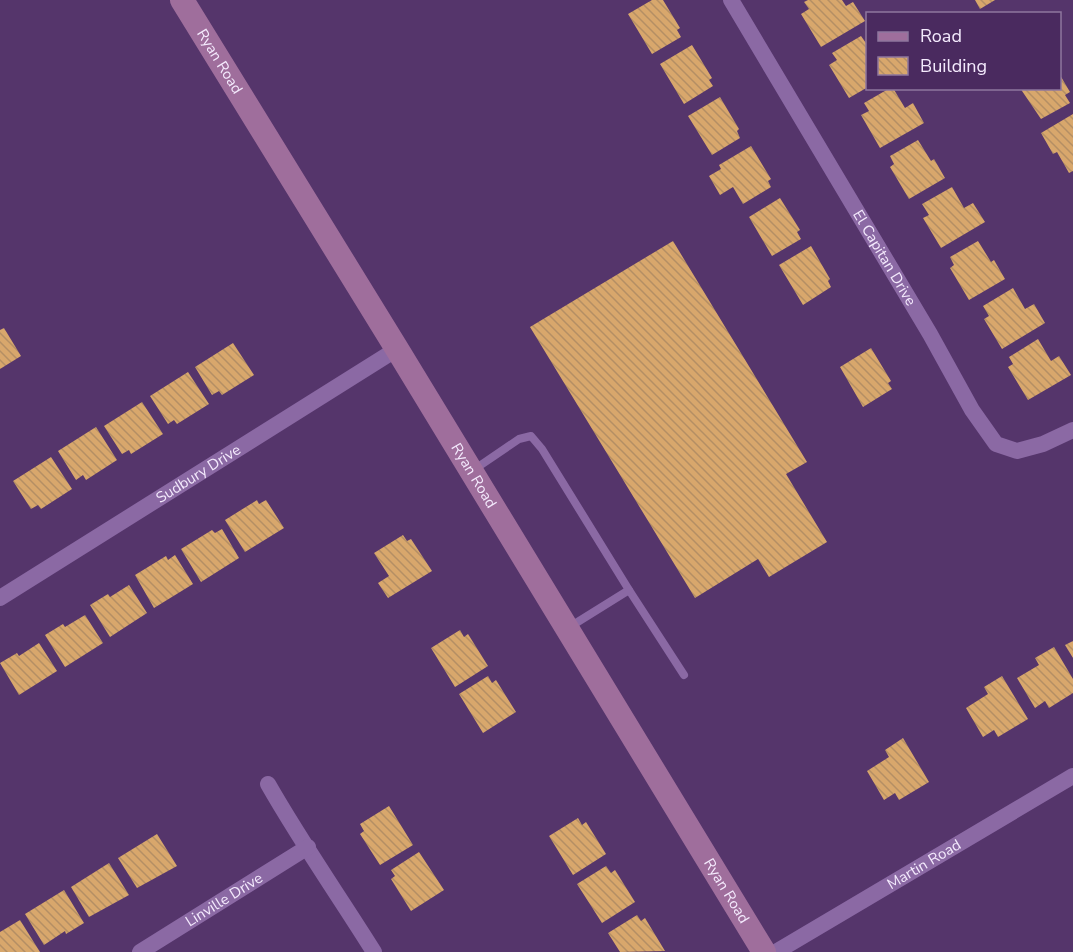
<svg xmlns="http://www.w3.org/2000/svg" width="1073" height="952" viewBox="0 0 1073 952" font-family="'Nunito Sans',sans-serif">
<defs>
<pattern id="building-back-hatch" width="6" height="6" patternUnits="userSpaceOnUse" patternTransform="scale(1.5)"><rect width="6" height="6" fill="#d8a76c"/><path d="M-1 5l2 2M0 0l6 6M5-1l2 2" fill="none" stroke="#b48f64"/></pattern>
</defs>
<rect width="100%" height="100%" fill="#55356b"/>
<!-- building -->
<g fill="url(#building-back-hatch)">
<path d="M652,0H663L680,28L677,30L681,37L652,54L628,14Z"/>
<path d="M808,0H842L846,6L853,2L865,21L821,47L801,14L809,9L804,2Z"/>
<path d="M975,0H995L980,9Z"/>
<path d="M861,36L868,46V87L849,98L829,65L837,60L832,53Z"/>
<path d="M692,45L712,78L709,80L713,86L684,104L660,64Z"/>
<path d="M1060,75L1070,92L1065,95L1070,103L1041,119L1020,88H1060Z"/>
<path d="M890,88H893L905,108L913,103L924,123L880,148L861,115L869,111L864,103Z"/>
<path d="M720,97L739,129L737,131L740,138L712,155L688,116Z"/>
<path d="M1073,114V171L1069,173L1057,152L1053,154L1041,133Z"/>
<path d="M918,140L931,161L934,159L945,178L909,199L890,167L894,164L890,156Z"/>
<path d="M751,146L771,179L768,181L771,187L743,204L733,187L720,195L709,176L721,169L719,165Z"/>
<path d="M952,187L964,208L973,203L985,222L941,248L923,218L929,215L922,204Z"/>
<path d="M780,198L800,230L797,232L801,239L772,256L749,217Z"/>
<path d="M673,241L807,462L786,474L827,542L769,577L758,559L695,598L530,327Z"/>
<path d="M978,241L991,262L994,260L1005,279L969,300L950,268L954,265L950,257Z"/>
<path d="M811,246L830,279L828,281L831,287L803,305L779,265Z"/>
<path d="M1013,288L1025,309L1034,304L1045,323L1002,349L984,319L989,316L983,306Z"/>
<path d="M4,328L21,356L0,369V330Z"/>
<path d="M1038,339L1051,361L1059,356L1071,375L1028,400L1008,367L1013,364L1009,357Z"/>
<path d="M233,343L254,375L222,395L219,391L212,395L195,367Z"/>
<path d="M871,348L891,381L888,383L892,389L863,407L840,367Z"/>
<path d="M188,372L209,404L177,424L174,420L168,424L150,396Z"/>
<path d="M142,402L163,434L131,454L129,450L122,454L104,426Z"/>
<path d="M96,427L117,460L86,480L83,475L76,480L58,451Z"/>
<path d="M51,457L72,489L41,509L38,505L31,509L13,481Z"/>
<path d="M257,500L259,504L266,500L284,528L245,552L225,520Z"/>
<path d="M222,529L239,558L201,582L181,549L212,530L215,533Z"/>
<path d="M403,535L407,541L411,539L432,571L388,598L378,583L389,576L374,553Z"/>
<path d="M175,555L193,584L154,608L135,575L166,556L168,560Z"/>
<path d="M129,585L147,613L110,637L90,605L108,594L110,597Z"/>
<path d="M85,615L103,643L65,667L45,635L63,624L65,627Z"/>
<path d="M460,630L464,637L468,634L488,666L455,687L431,648Z"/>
<path d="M1073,641V658L1065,645Z"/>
<path d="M39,643L57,671L19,695L0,663L17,653L19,656Z"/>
<path d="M1054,647L1073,679V693L1049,708L1045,701L1035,708L1017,678L1039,665L1035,658Z"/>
<path d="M488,676L492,683L496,680L516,712L483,733L459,694Z"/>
<path d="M1002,676L1028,719L998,737L994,730L983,737L966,708L988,694L984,687Z"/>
<path d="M903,738L929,782L899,800L895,793L884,800L867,771L889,757L885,750Z"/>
<path d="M389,806L413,845L380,865L360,834L364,831L360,824Z"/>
<path d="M578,818L582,825L586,822L606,854L573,875L549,836Z"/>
<path d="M157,834L177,866L137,888L118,858Z"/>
<path d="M419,852L444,890L411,911L391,879L395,876L391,870Z"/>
<path d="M109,863L129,895L89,917L71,887Z"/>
<path d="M606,866L611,873L615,870L635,902L602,923L577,884Z"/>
<path d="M64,890L84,923L66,934L65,931L44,945L25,914Z"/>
<path d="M637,915L641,921L645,918L665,951L620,952L608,933Z"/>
<path d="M20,920L40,952H0V932Z"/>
</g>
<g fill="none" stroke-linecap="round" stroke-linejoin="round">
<!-- lane -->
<g stroke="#8b69a4" stroke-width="8">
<path d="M472,471L519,439L531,436L542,449L629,590L684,675"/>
<path d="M568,628L629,590"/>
</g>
<!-- street -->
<g stroke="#8b69a4" stroke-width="16">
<path id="s1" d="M731,0L930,334L972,410L996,444L1017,451L1043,444L1073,430"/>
<path id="s2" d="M0,598L397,349"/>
<path d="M268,784C301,842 339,896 374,952"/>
<path id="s3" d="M140,952L308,847"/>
<path id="s4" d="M776,952L1073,776"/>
</g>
<!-- secondary -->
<path stroke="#9f6e9c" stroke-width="24" id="s5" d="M182,0L397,349L764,952"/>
</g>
<g text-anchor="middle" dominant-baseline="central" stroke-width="6" stroke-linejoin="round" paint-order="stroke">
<!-- street labels -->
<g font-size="15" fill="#f4eafd" stroke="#4a2a5f">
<text stroke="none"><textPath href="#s5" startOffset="72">Ryan Road</textPath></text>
<text stroke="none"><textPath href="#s1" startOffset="300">El Capitan Drive</textPath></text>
<text stroke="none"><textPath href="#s2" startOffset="234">Sudbury Drive</textPath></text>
<text stroke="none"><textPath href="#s5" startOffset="558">Ryan Road</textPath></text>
<text stroke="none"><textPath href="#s4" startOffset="172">Martin Road</textPath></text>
<text stroke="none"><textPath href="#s5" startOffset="1044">Ryan Road</textPath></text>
<text stroke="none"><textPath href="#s3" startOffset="99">Linville Drive</textPath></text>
</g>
</g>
<!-- legend -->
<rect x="866" y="12" width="195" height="78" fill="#4a2a5f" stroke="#8e779e" stroke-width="1.5"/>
<rect x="878" y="32" width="30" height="9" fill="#9f6e9c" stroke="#8e779e" stroke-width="1.5"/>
<text x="920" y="42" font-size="18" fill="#f4eafd">Road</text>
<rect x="878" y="57" width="30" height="18" fill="url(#building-back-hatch)" stroke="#8e779e" stroke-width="1.5"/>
<text x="920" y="72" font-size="18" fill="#f4eafd">Building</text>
</svg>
